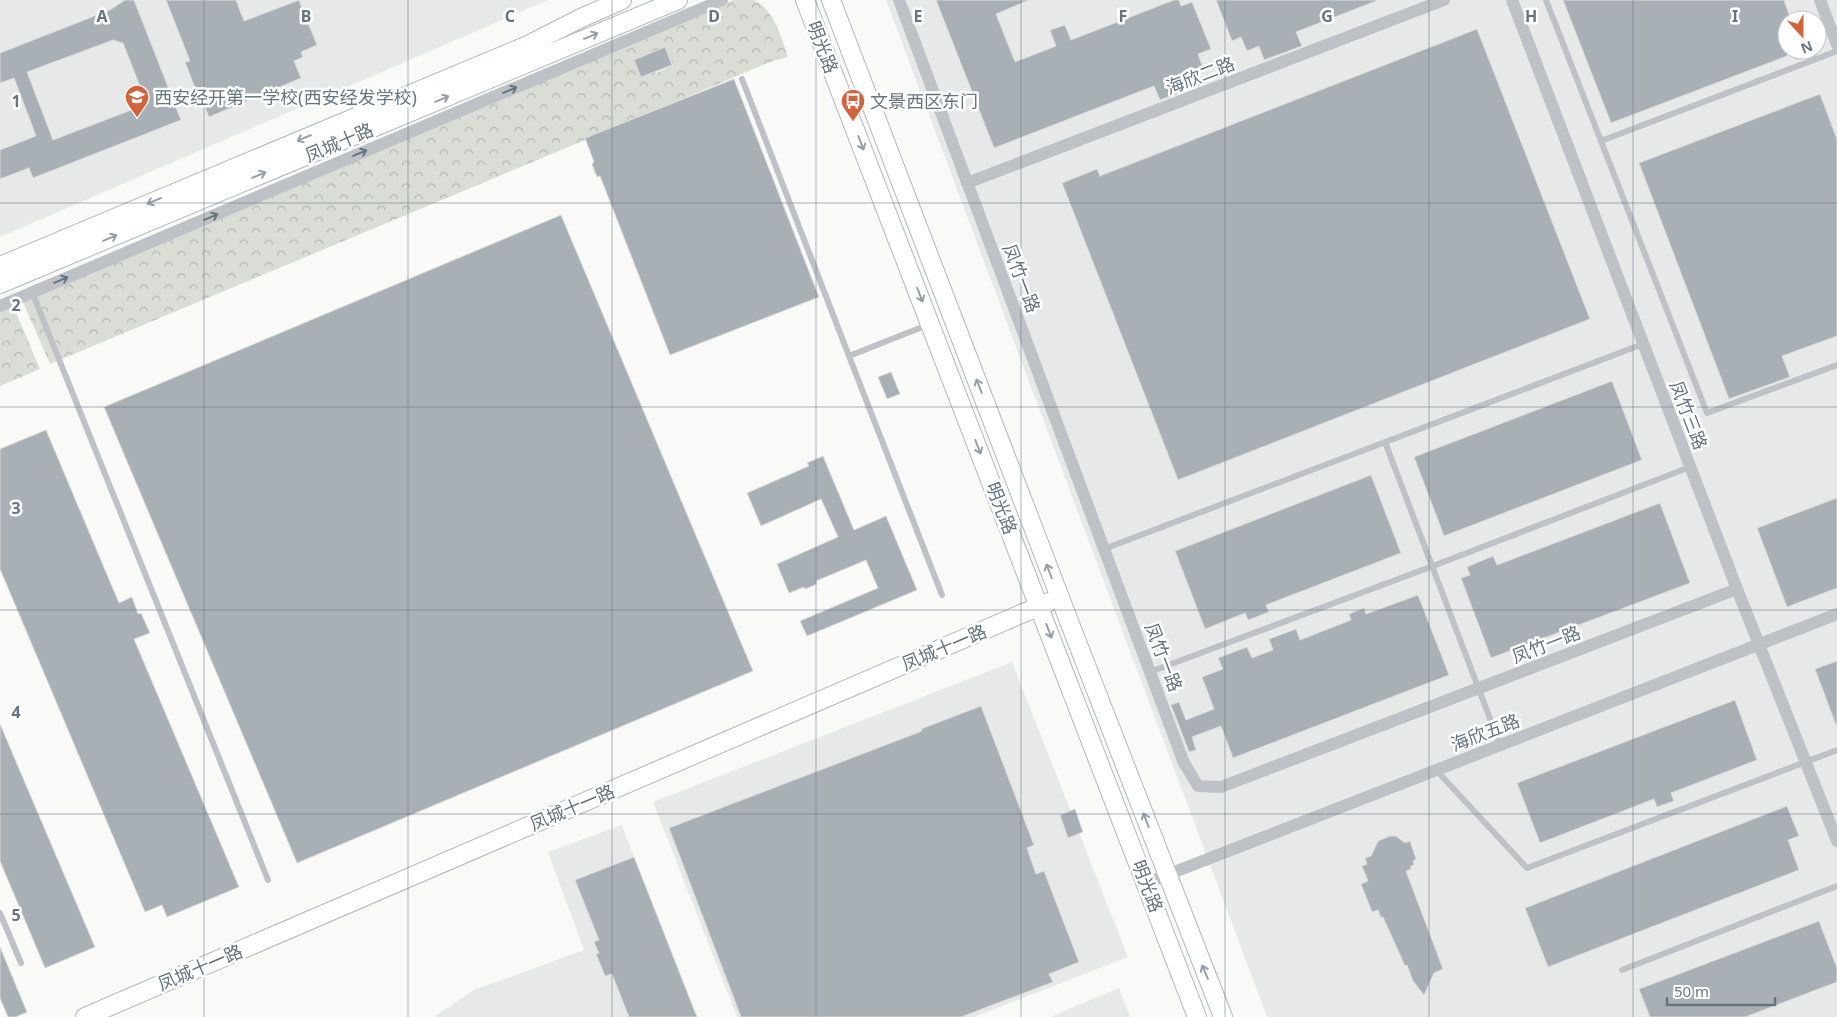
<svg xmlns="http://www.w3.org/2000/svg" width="1837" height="1017" viewBox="0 0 1837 1017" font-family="'Noto Sans','Noto Sans SC',sans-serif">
<defs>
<pattern id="forest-crowns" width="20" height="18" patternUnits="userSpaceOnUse" patternTransform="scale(1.25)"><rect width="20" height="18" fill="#d9ddd6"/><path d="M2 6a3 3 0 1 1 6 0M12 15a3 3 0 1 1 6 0" fill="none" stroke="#b4b8b3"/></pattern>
</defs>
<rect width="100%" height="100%" fill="#f9f9f7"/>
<!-- built -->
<g fill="#e7e8e8" fill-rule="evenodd">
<path d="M0,0H548L0,237Z"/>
<path d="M886,0H1837V1017H1267ZM1787,20H1817V50H1787Z"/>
<path d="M1012,662L1128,957L974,1017H737L653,802Z"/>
<path d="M622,825L693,1017H434L474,990L584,950L548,852Z"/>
<path d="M1119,988L1130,1017H1050Z"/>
</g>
<!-- forest -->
<g fill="url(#forest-crowns)" fill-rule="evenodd">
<path d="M733,0C739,0 747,0 753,0C773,7 782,39 788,57L770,62L663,107L585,138V140L50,364L22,300ZM665,47L673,65L656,73L648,54Z"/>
<path d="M12,303L40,369L0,386V308Z"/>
</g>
<!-- building -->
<g fill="#a8b0b6" stroke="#dbdbd9" fill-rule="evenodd">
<path d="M125,0H134L181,120L33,178L29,168L0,179V150L36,136L14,78L0,83V53L110,10ZM113,40L123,43L147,104L53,140L27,72Z"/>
<path d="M166,0H236L244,21L299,0L302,8L305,7L310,19L307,20L317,45L301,52L303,57L294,61L301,78L209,117L199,92L197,93L185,62L190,61Z"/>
<path d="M936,0H1029L996,14L1015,62L1056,46L1050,30L1065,25L1071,40L1174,0H1179L1181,6L1192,2L1211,49L1198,54L1203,68L1194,71L1200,85L1160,100L1154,86L994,148Z"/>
<path d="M1216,0H1376V1L1296,32L1302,46L1264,60L1259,46L1247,51L1241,37L1232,41Z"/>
<path d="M1563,0H1784L1791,20H1787V56L1611,123Z"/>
<path d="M1477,29L1590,319L1178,480L1062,183L1097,169L1100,176Z"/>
<path d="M665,47L672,65L641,77L634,60Z"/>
<path d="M734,79L819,297L670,355L600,176L597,177L592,164L594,162L585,138Z"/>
<path d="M1820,94L1837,139V336L1782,356L1790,377L1729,399L1639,163Z"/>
<path d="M561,215L753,671L297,863L104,407Z"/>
<path d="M891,372L900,394L887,399L878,377Z"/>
<path d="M1612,381L1642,460L1444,536L1414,457Z"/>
<path d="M46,430L119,603L132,597L138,614L141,613L150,633L134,639L239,887L167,917L162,905L145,912L0,569V449Z"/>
<path d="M823,456L854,530L886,516L917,590L807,636L800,621L878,588L866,560L816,581L817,584L805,589L804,587L789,593L777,564L838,537L821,499L761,526L747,493L809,466L807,463Z"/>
<path d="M1371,475L1401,553L1266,605L1269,612L1248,620L1245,613L1205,629L1175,551Z"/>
<path d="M1837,498V588L1787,607L1757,528Z"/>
<path d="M1660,503L1690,583L1491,658L1461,578L1470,575L1467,567L1493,556L1497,565Z"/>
<path d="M1418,595L1449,675L1233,758L1221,726L1192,737L1196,750L1189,752L1171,705L1179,702L1186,720L1214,709L1202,677L1223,669L1218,658L1247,647L1252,658L1273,650L1269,639L1296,629L1300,640L1351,620L1349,614L1364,608L1366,614Z"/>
<path d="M1837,661V725H1836L1815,669Z"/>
<path d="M1735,700L1757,760L1671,793L1674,801L1657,807L1654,799L1540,843L1517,783Z"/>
<path d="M981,706L1034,845L1027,848L1036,874L1044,871L1079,962L1049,974L1053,982L961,1017H741L669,828L922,731L921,729Z"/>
<path d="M0,724L95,947L45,968L0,861Z"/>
<path d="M1787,806L1799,836L1788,840L1799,870L1548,967L1525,908Z"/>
<path d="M1075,809L1083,832L1068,838L1060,815Z"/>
<path d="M1390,836H1396L1405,843L1410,841L1416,859L1413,861L1414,865L1411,866V869L1406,871L1443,969L1434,973L1424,995L1413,981L1407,965L1405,966L1383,917L1381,918L1378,910L1372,912L1361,884L1368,881L1362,866L1367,864L1365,858L1371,856L1378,841Z"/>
<path d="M634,857L697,1017H629L612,974L605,976L596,954L599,953L594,942L599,940L575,880Z"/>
<path d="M1819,921L1837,968V982L1745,1017H1650L1639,989Z"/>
<path d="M0,947L27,1012L16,1017H8L0,998Z"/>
</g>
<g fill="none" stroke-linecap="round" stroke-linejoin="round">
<defs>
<g id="secondary">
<path d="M805,0L1197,1017"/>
<path d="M831,0L1072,629L1223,1017"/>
<path d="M0,266L528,45L581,18L622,0"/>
<path d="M0,284L678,0"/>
<path d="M85,1017L1049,602"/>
</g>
</defs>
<!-- secondary casing -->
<use href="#secondary" stroke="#b3b8bd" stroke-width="20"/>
<!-- lane -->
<g stroke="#bec2c6" stroke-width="6">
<path d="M1546,0L1707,413L1837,365"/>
<path d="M742,79L849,356L930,324"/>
<path d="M1601,141L1837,51"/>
<path d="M32,292L268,880"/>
<path d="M849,356L942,595"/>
<path d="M1385,442L1500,745"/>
<path d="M1104,549L1643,344"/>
<path d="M1150,672L1433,566L1690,467"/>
<path d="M1436,770L1527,868L1837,750"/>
<path d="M0,913L21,963"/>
<path d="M1622,970L1837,886"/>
</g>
<!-- street -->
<g stroke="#bec2c6" stroke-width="12">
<path d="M899,0L1184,763L1198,786L1221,787L1737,589"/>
<path d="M1512,0L1737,589L1837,841"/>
<path d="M1820,0L1837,45"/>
<path d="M967,183L1444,0"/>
<path d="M0,306L722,0"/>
<path d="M1146,883L1837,614"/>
</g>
<!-- secondary -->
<use href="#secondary" stroke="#fff" stroke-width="18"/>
</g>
<!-- one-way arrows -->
<defs><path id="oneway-shaft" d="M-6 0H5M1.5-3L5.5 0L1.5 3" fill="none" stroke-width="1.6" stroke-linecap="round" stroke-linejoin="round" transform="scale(1.25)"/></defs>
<g stroke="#949ea6">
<use href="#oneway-shaft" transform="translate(591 36) rotate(-23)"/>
<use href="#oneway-shaft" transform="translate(442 99) rotate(-23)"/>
<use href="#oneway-shaft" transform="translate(304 138) rotate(157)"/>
<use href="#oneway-shaft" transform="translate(861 143) rotate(69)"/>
<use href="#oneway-shaft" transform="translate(259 175) rotate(-23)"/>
<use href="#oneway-shaft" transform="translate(154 201) rotate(157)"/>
<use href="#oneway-shaft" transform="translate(110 238) rotate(-23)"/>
<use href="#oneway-shaft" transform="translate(920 295) rotate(69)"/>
<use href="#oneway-shaft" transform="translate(979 386) rotate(-111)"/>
<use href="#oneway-shaft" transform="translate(978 447) rotate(69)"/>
<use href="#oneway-shaft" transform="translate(1049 571) rotate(-111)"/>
<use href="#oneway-shaft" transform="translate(1049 631) rotate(69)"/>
<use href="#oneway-shaft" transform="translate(1146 820) rotate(-111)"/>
<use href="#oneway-shaft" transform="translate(1205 972) rotate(-112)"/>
</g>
<g stroke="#667480">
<use href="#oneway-shaft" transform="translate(510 90) rotate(-23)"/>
<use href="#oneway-shaft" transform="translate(360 153) rotate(-23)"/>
<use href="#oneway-shaft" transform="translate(211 217) rotate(-23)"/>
<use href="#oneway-shaft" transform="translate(61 280) rotate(-23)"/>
</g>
<!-- grid -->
<path fill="none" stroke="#667480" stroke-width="1" stroke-opacity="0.55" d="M204,0V1017M408,0V1017M612,0V1017M816,0V1017M1021,0V1017M1225,0V1017M1429,0V1017M1633,0V1017M0,203H1837M0,407H1837M0,610H1837M0,814H1837"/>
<!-- icons -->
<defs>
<symbol id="school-pin" viewBox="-11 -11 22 30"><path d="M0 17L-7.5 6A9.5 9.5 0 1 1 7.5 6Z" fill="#d76138" stroke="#fff"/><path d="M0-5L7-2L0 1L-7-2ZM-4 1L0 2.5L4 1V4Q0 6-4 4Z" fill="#fff"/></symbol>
<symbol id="bus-pin" viewBox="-11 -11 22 30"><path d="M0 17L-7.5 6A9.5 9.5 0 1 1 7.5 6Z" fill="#d76138" stroke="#fff"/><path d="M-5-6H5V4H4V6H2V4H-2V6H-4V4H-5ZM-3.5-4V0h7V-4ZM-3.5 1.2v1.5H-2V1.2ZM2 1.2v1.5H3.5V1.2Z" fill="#fff"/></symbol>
</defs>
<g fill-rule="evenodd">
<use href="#school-pin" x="123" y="83" width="28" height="38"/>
<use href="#bus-pin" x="839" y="87" width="28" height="38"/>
</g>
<g text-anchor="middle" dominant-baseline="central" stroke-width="5" stroke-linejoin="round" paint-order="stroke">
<!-- street labels -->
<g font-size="18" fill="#667480" stroke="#fff">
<text transform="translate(823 47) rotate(69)">明光路</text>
<text transform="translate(1200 75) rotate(-21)">海欣二路</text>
<text transform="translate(339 142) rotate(-23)">凤城十路</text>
<text transform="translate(1022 278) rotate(69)">凤竹一路</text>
<text transform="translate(1689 415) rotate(69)">凤竹三路</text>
<text transform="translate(1002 508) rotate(69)">明光路</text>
<text transform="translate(1546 644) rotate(-21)">凤竹一路</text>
<text transform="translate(944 647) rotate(-23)">凤城十一路</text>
<text transform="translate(1164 657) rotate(69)">凤竹一路</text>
<text transform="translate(1485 732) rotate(-21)">海欣五路</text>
<text transform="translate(572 807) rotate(-23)">凤城十一路</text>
<text transform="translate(1148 886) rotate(69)">明光路</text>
<text transform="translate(200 967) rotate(-23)">凤城十一路</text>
</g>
<!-- poi labels -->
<g font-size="18" fill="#667480" stroke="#fff" text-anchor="start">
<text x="154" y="97">西安经开第一学校(西安经发学校)</text>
<text x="870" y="101">文景西区东门</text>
</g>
</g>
<g font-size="16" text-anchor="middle" font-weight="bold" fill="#667480" stroke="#fff" stroke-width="5" stroke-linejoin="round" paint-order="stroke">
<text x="102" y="22">A</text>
<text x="306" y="22">B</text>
<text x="510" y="22">C</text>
<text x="714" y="22">D</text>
<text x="918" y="22">E</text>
<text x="1123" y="22">F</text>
<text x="1327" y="22">G</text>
<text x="1531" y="22">H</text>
<text x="1735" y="22">I</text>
<text x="16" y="107">1</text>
<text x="16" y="311">2</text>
<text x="16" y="514">3</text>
<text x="16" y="718">4</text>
<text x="16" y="921">5</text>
</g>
<!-- north arrow -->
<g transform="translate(1802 35) rotate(159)"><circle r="24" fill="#ffffff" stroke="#c2c7cc"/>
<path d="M0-4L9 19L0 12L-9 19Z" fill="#d76138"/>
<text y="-8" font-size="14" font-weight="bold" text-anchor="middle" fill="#667480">N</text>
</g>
<!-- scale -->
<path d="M1667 997v8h108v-8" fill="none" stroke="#667480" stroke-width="2.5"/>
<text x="1674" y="997" font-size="15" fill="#667480" stroke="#ffffff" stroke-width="4" paint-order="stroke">50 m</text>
</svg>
